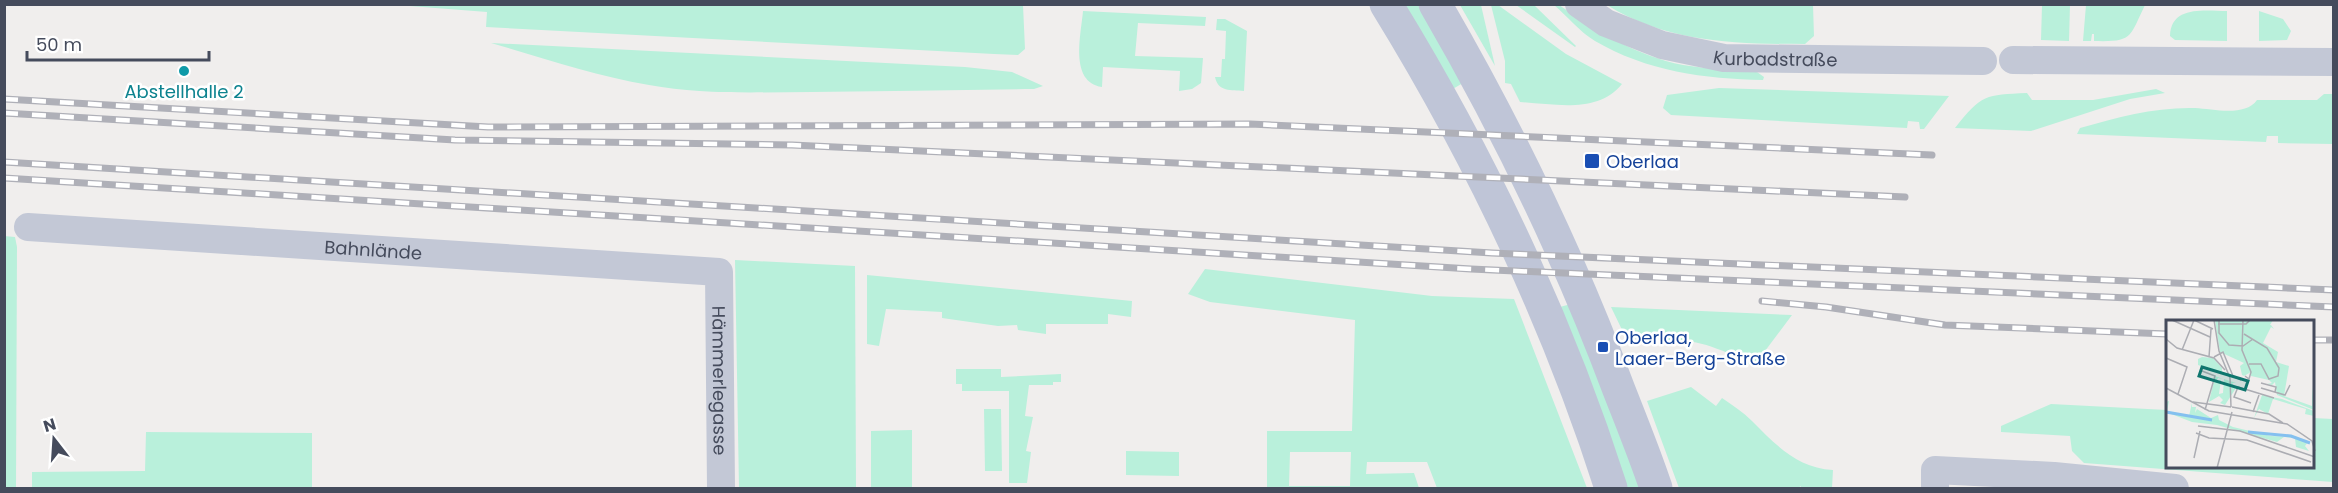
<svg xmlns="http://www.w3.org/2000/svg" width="2338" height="493" viewBox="0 0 2338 493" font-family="Poppins,sans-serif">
<rect width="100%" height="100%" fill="#f0eeed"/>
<!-- green -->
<g fill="#b9f0db" fill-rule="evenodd">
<path d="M397,5H1023L1025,49L1018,55L994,54L486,27L487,12Z"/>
<path d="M1402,5H1418L1463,83L1451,90Z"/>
<path d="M1460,5H1481L1495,66Z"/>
<path d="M1491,5H1498L1566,54L1622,84C1598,114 1555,104 1520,102L1511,84L1505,83V61Z"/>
<path d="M1516,5H1534L1576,46L1575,47Z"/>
<path d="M1554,5H1559C1596,31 1637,56 1683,65C1707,69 1732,70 1757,72L1764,77L1763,80C1705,79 1646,71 1595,41C1580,32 1567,16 1554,5Z"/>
<path d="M1607,5H1813L1814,36L1805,44C1736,44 1668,43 1607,5Z"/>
<path d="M2042,5H2070L2069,41L2041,40Z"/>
<path d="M2086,5V4L2145,5C2129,38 2133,42 2094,41V34H2092L2091,41H2083Z"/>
<path d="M1083,11L1206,17L1205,26L1138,23L1135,56L1203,58L1201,83L1192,89L1179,91L1180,71L1103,67L1102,87C1069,82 1081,35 1083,11Z"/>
<path d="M2227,11V41L2175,40L2170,36C2171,5 2205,11 2227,11Z"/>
<path d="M2259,11L2283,19L2291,31L2287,40L2259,41Z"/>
<path d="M1217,19H1225L1247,31L1244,91C1231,90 1218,92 1215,77H1221L1222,59H1225L1226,31L1216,30Z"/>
<path d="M491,43L965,67L1012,72L1043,86L1034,89C960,90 886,91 812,92C758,92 702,95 649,85C596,76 543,58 491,43Z"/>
<path d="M1719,88L1949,96L1924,129H1920L1919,122L1908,121L1907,128L1671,115L1663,108L1667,95Z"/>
<path d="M2156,89L2165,93L2130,99L2031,131L1955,128C1982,94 1985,95 2027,93L2032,100H2093Z"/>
<path d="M2324,94H2333V144L2278,143V136H2267L2266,142L2077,134L2080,128C2119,117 2155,107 2195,108C2214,109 2245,117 2257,100H2317Z"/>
<path d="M4,236L15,237L17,247L16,488H4Z"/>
<path d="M735,260L855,266L856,488H739Z"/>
<path d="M1205,269L1432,296L1514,299L1587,488H1437L1427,462H1367L1366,474L1414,473L1419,488H1267V431H1352L1355,320L1210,302L1188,294ZM1351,452L1350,486H1289L1290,452Z"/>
<path d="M867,275L1132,301L1131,317L1108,314V324H1046V334L1018,330L1017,325L998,326L942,318V312L886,309L879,346L867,344Z"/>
<path d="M1571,304L1640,488H1625L1556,308Z"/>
<path d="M1611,307L1792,315L1753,367C1735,354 1700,340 1677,340C1659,340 1643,341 1625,336Z"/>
<path d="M956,369H1001V377L1061,374V382H1053V385H1029L1025,416L1033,417L1026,451L1031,452L1027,483H1009V391H962V384H956Z"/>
<path d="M1691,387L1716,406L1722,398C1732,405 1743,412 1752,421C1776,445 1797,468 1833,470L1832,488H1801V486L1798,488H1679L1647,401Z"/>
<path d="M2051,404L2167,410V468H2312L2313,418L2333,419V482L2084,463L2072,451L2070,436L2001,432V426Z"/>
<path d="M984,409H1001L1002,471H985Z"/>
<path d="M912,430V488H871V431Z"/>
<path d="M146,432L312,433V488H32V472L145,471Z"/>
<path d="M1126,451L1179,452V476L1126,475Z"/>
</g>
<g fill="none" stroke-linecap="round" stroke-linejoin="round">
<!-- minor -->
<g stroke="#c3c8d6" stroke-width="28">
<path id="s1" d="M1579,4L1606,23L1662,45L1724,58L1983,61"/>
<path d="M2013,60L2334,62"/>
<path id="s2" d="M28,227L719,272L721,488"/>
<path d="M1935,488V470L2054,476L2175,488"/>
</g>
<!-- secondary -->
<g stroke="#bfc5d7" stroke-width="33">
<path d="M1386,4C1479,155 1557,319 1611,488"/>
<path d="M1435,4C1507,128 1569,256 1619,390C1632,423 1645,455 1656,488"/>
</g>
<defs>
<g id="rail">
<path d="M4,99L488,127L1250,124L1932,155"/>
<path d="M4,113L455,140L792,145L1905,197"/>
<path d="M4,162L1492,253L2334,290"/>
<path d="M4,178L1471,269L2334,307"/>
<path d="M1762,301L1826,307L1945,325L2167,334"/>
<path d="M2312,340H2334"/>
</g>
</defs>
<!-- rail casing -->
<use href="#rail" stroke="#afb0b8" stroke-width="7"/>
<!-- rail -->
<use href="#rail" stroke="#fff" stroke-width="4.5" stroke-dasharray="14" stroke-linecap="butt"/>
</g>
<!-- markers -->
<circle fill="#0f9aa8" stroke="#fff" stroke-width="2" cx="184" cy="71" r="6"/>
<g fill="#1a4fb4" stroke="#fff" stroke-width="2">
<rect x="1584" y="153" width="16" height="16" rx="3"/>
<rect x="1597" y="341" width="12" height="12" rx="3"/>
</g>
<g text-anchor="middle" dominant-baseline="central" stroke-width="5" stroke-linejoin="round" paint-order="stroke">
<!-- street labels -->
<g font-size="18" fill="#454b5c" stroke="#fff">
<text stroke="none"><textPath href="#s1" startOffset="208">Kurbadstraße</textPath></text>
<text stroke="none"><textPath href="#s2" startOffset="346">Bahnlände</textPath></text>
<text stroke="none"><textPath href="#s2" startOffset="801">Hämmerlegasse</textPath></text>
</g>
<!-- culture labels -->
<g font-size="18" fill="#0d838f" stroke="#fff">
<text x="184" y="91">Abstellhalle 2</text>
</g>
<!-- transit labels -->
<g font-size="18" fill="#164399" stroke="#fff" text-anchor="start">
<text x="1606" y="161">Oberlaa</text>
<text x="1615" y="337">Oberlaa,<tspan x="1615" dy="21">Laaer-Berg-Straße</tspan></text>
</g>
</g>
<!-- overview -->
<g transform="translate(2166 320)">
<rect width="148" height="148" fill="#f0eeed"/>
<path d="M49,0H107L104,5H105L108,9L105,7L97,23L112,32L110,42L123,46L118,76L146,86V66L148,90L111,75L109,62L106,65L101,64L106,63L103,60L85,56V52L78,56L76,55L74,46L78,43L54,32ZM36,37L47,38L56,48V54L32,45V39ZM49,56L57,59L52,58L51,60L52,64L53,60H55L53,74L57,73L58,59L70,63H66L70,68L59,85L54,83L57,80L53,76L43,82ZM96,75L116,79L148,91V96L139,94L140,89L107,79L102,94L93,89L88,98ZM3,81L1,91L23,96L26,83V87H30L29,93L31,89L45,98L52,95L53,100L67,107L105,116L128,117L142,122L139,126L143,131L130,127L129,118L118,117L111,122L51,105L26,102L0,92V82Z" fill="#b9f0db"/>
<path fill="none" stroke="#84c0ef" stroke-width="3" d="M0,92L46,100M82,112L125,116L144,123"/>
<path fill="none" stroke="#acadb3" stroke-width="1.5" d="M6,0L44,17M28,0L47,9M48,0L53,31L64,58L65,87M53,0V13L63,25L77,26L87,19M77,0L76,30L85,52L83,59L79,56M52,4H80L84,0M78,14L101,28L113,48L112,56L103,59L95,44H83M0,19L11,28L48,38L59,50M16,30L28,0M43,37L45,9M48,37L57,32L67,56L75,60M0,38L21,47L12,74M36,51L49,56L39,90M95,63L110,67L109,72M0,68L43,91L121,104L146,121L149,131M95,68L119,75L124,65M27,82L65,87M85,83L68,77L72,67L108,78M66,87L103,94L117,103M87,92L93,75M32,106L74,111L149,137M30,113L43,118L81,120L145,142M28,138L34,111M51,148L66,92"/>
<path fill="#0f766e" fill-opacity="0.15" stroke="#0f766e" stroke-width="3" d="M36,47L82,61L79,70L33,56Z"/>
<rect width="148" height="148" fill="none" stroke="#454b5c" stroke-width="3"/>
</g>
<!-- border -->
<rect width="2338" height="493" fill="none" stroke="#454b5c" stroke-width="12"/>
<!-- north arrow -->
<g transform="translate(54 439) rotate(343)" stroke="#ffffff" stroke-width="4.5" paint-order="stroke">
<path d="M0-4.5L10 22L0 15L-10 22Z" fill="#454b5c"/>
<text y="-9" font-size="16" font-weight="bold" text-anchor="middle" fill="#454b5c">N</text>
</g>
<!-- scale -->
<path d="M27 51v9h182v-9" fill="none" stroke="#454b5c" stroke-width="3"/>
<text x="36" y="51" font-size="18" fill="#454b5c" stroke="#ffffff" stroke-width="4.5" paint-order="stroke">50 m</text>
</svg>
